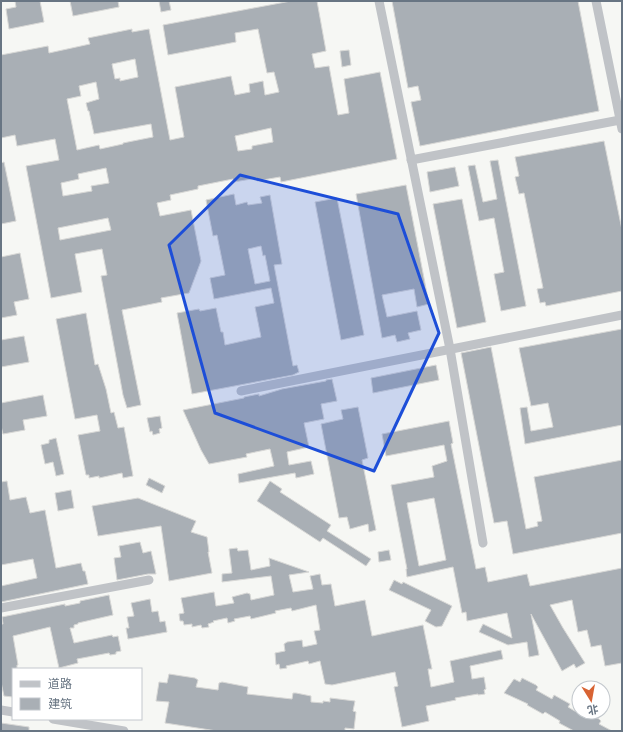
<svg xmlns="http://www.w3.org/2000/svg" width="623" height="732" viewBox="0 0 623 732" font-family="'Alegreya Sans','Noto Sans SC',sans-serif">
<rect width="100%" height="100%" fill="#f6f7f4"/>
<!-- building -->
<g fill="#a9afb5" stroke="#d8d8d6" fill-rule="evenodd">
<path d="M15,1H40L44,22L9,29L6,9L16,7Z"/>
<path d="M70,1H118L119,7L73,16Z"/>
<path d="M159,1H169L171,10L161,12Z"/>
<path d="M291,1H317L326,51L312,54L315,68L329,66L338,115L349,113L344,79L380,72L397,159L281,182L280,177L257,181V178L234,182L233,179L198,186V189L170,195L171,200L157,203L160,216L191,210L201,261L189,293L161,298L162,302L122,310L141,405L127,408L123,395L101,276L107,275L102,249L75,254L82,292L51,298L26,166L59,160L55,139L17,146L15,135L1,138V55L48,46L49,53L90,44L88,38L132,29V32L149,29L170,140L184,137L175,87L231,76L235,95L250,92L249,84L263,81L265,95L279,92L274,72L267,73L258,29L235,33L236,42L168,55L163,25ZM135,59L138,77L120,81V78L115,79L112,64ZM96,82L99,99L86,103L88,111H89L94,134L151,124L153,137L123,143V144L100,149L99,145L77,150L67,99L81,96L79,86ZM271,128L273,142L252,146V149L238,151L235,136ZM106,168L109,183L91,186L92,191L63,196L61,183L79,179L78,174ZM108,218L111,230L60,240L58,228Z"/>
<path d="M392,1H578L599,111L420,146L411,102L421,100L418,86L408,88Z"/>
<path d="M349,50L351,65L342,67L340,51Z"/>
<path d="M604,141L622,230V291L546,306L545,302L540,303L537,289L543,288L524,193L519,194L515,177L519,176L515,157Z"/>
<path d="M498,160L526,306L501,311L494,274L504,272L494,218L479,221L468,166L475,165L483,202L497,199L490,161Z"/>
<path d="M4,162L16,221L1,224V163Z"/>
<path d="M455,167L459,186L430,192L427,172Z"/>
<path d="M406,185L429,304L417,307L414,289L382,295L387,317L417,311L421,330L408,333L410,339L397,342L395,335L382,338L356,194Z"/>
<path d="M234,194L236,205L247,202L248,205L262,203L260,197L270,195L282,264L274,265L293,366L297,365L299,372L293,375L192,394L177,313L199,309L200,311L216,308L221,332H223L225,345L261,337L255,307L274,303L271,288L214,299L210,278L225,275L217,235L213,236L206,200ZM261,246L263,256L265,255L270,281L255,284L248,249Z"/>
<path d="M337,198L364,335L341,340L315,202Z"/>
<path d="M462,199L486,322L457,328L433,204Z"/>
<path d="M20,253L29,299L14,302L17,315L1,318V257Z"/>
<path d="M86,313L95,365L98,364L106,389L111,413L114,412L118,428L124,427L133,476L123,478L122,473L99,478V476L89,478V475H86L78,435L100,431L97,415L75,419L56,319Z"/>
<path d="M622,329V425L525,444L520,408L527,407L531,431L553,427L548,403L531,406L519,348Z"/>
<path d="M24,336L29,362L1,367V340Z"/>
<path d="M491,347L526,529L538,526L537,522L542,521L534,477L622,460V533L513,554L507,521L494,523L461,353Z"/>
<path d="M436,365L439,380L373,393L371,378Z"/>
<path d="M332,379L337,401L321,404L324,419L304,423L309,447L287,452L289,465L311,461L314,474L296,478L295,473L239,483L238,474L274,466L270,449L246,454L247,457L209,464L201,450L183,410L244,398V397L259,394V396L282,389L326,381V380Z"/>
<path d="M43,395L47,416L23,420L25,430L3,434L1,426V403Z"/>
<path d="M358,407L368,458L362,460L376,530L369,532L368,524L350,529L347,517L339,518L321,424L343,419L341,410Z"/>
<path d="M160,416L162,428L159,429L160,433L153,435L152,431L150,432L147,418Z"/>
<path d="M449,421L453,443L451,444L476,569L485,567L488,582L527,574L530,586L622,568V663L605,666L601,645L591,647L587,630L578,632L572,600L550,605L563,628L585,663L576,668L574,664L562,671L531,614L539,655L529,657L527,642L508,645L479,632L483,624L512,638L507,613L467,621L466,612L462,613L453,567L407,577L406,569H407L391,485L434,477L432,466L447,461L444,445L386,456L382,434ZM434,498L446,560L419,566L407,503Z"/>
<path d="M56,438L64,474L56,476L53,462L45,464L41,445L49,443V440Z"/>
<path d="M149,478L165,486L162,493L146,485Z"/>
<path d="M7,481L10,500L26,497L30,513L45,510L56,568L81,563L83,571H85L88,584L1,602V586L37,578L33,559L1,565V482Z"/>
<path d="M270,481L282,489L280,492L331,525L327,531L371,559L366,566L323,538L320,542L257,501Z"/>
<path d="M71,490L74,508L58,511L55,493Z"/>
<path d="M138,498L196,521L191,532L207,537L209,552H208L212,573L169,581L161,526L98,536L92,506Z"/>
<path d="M140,542L143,553L151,551L156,574H148L117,580L114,558L121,557L119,546Z"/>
<path d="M237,548L238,551L248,550L251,570L270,566L269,558L309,572L289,575L293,592L313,589L310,576L320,574L322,585L331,584L335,606L365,600L372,636L423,625L432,669H428L431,687L454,682L450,661L501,650L503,659L470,666L472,679L484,677L486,689L484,690L485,694L478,695V694L455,698L456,700L426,706L429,721L402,727L394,687L398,686L395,672L332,685L325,684L320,661L309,664L308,661L286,666L287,668L280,669L279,664L276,665L275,653L285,651L284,644L287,642L302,640L303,647L317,644L314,631L320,630L316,605L292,611L291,608L275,611L276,613L251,619L250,616L234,619L235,621L228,623L227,618L213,621L214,622L208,624L209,627L202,628L201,625L192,627V624L184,625L183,621H180L179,614L184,613L181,598L214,592L216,606L234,603L232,597L247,593L250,594L251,600L274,595L271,576L222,582V574L232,573L229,549Z"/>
<path d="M389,550L391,560L379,562L378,552Z"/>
<path d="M394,580L402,584L403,582L452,606L442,626L436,627L425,621L431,610L389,590Z"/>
<path d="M109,595L113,615L78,623V624L74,625V628H70L74,643L112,635L113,637L118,636L121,651L116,652V654L110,655L109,653L77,659L78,663L59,668L50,627L13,636L18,665H17V668L13,669V697L4,696L1,682V624H3L2,617L65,604V606L80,603V601Z"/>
<path d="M150,599L152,612L158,611L160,622L165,621L167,632L128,639L126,628H129L127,617L134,616L131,603Z"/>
<path d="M169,674L195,678L198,680L196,687L218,690L219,683L222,682L248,687L247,694L292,699L293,693H296L311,696V702L323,703V701L330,702V698L355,701L353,711L356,712L354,729L345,728V731H217L165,723L169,702L156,701L159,682L167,683Z"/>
<path d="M522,678L536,685L538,687L536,690L552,699L554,695L570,704L568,707L583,716L585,712L588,713L599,719L601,721L599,724L612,731H574L559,723L560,721L545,712L543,714L527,705L528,704L504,693L514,679L520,682Z"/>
<path d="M1,723L29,727V731H1Z"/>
</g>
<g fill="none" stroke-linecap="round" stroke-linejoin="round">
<!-- minor -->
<g stroke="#c0c3c7" stroke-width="9">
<path d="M379,1L450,349L483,543"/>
<path d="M596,1L622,129"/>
<path d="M411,160L620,120"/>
<path d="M241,391L622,315"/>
<path d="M1,608L149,580"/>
<path d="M1,710L13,712"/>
<path d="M53,719L124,731"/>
</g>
</g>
<!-- marked area -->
<path fill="#1d4ed8" fill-opacity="0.2" stroke="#1d4ed8" stroke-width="3" stroke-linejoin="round" d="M240,175L398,214L439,333L374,471L215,413L169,245Z"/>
<!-- border -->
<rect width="623" height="732" fill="none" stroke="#687583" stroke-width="4"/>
<!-- legend -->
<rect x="12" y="668" width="130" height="52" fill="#ffffff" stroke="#c3c8cd"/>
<rect x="20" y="681" width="20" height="6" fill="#c0c3c7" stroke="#c3c8cd"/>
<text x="48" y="688" font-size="12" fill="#687583">道路</text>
<rect x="20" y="698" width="20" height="12" fill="#a9afb5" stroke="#c3c8cd"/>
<text x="48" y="708" font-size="12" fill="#687583">建筑</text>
<!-- north arrow -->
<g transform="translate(591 700) rotate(169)"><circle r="19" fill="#ffffff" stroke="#c3c8cd"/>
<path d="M0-3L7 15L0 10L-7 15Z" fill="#d86333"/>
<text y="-6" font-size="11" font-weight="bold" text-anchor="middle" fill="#687583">北</text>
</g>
</svg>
